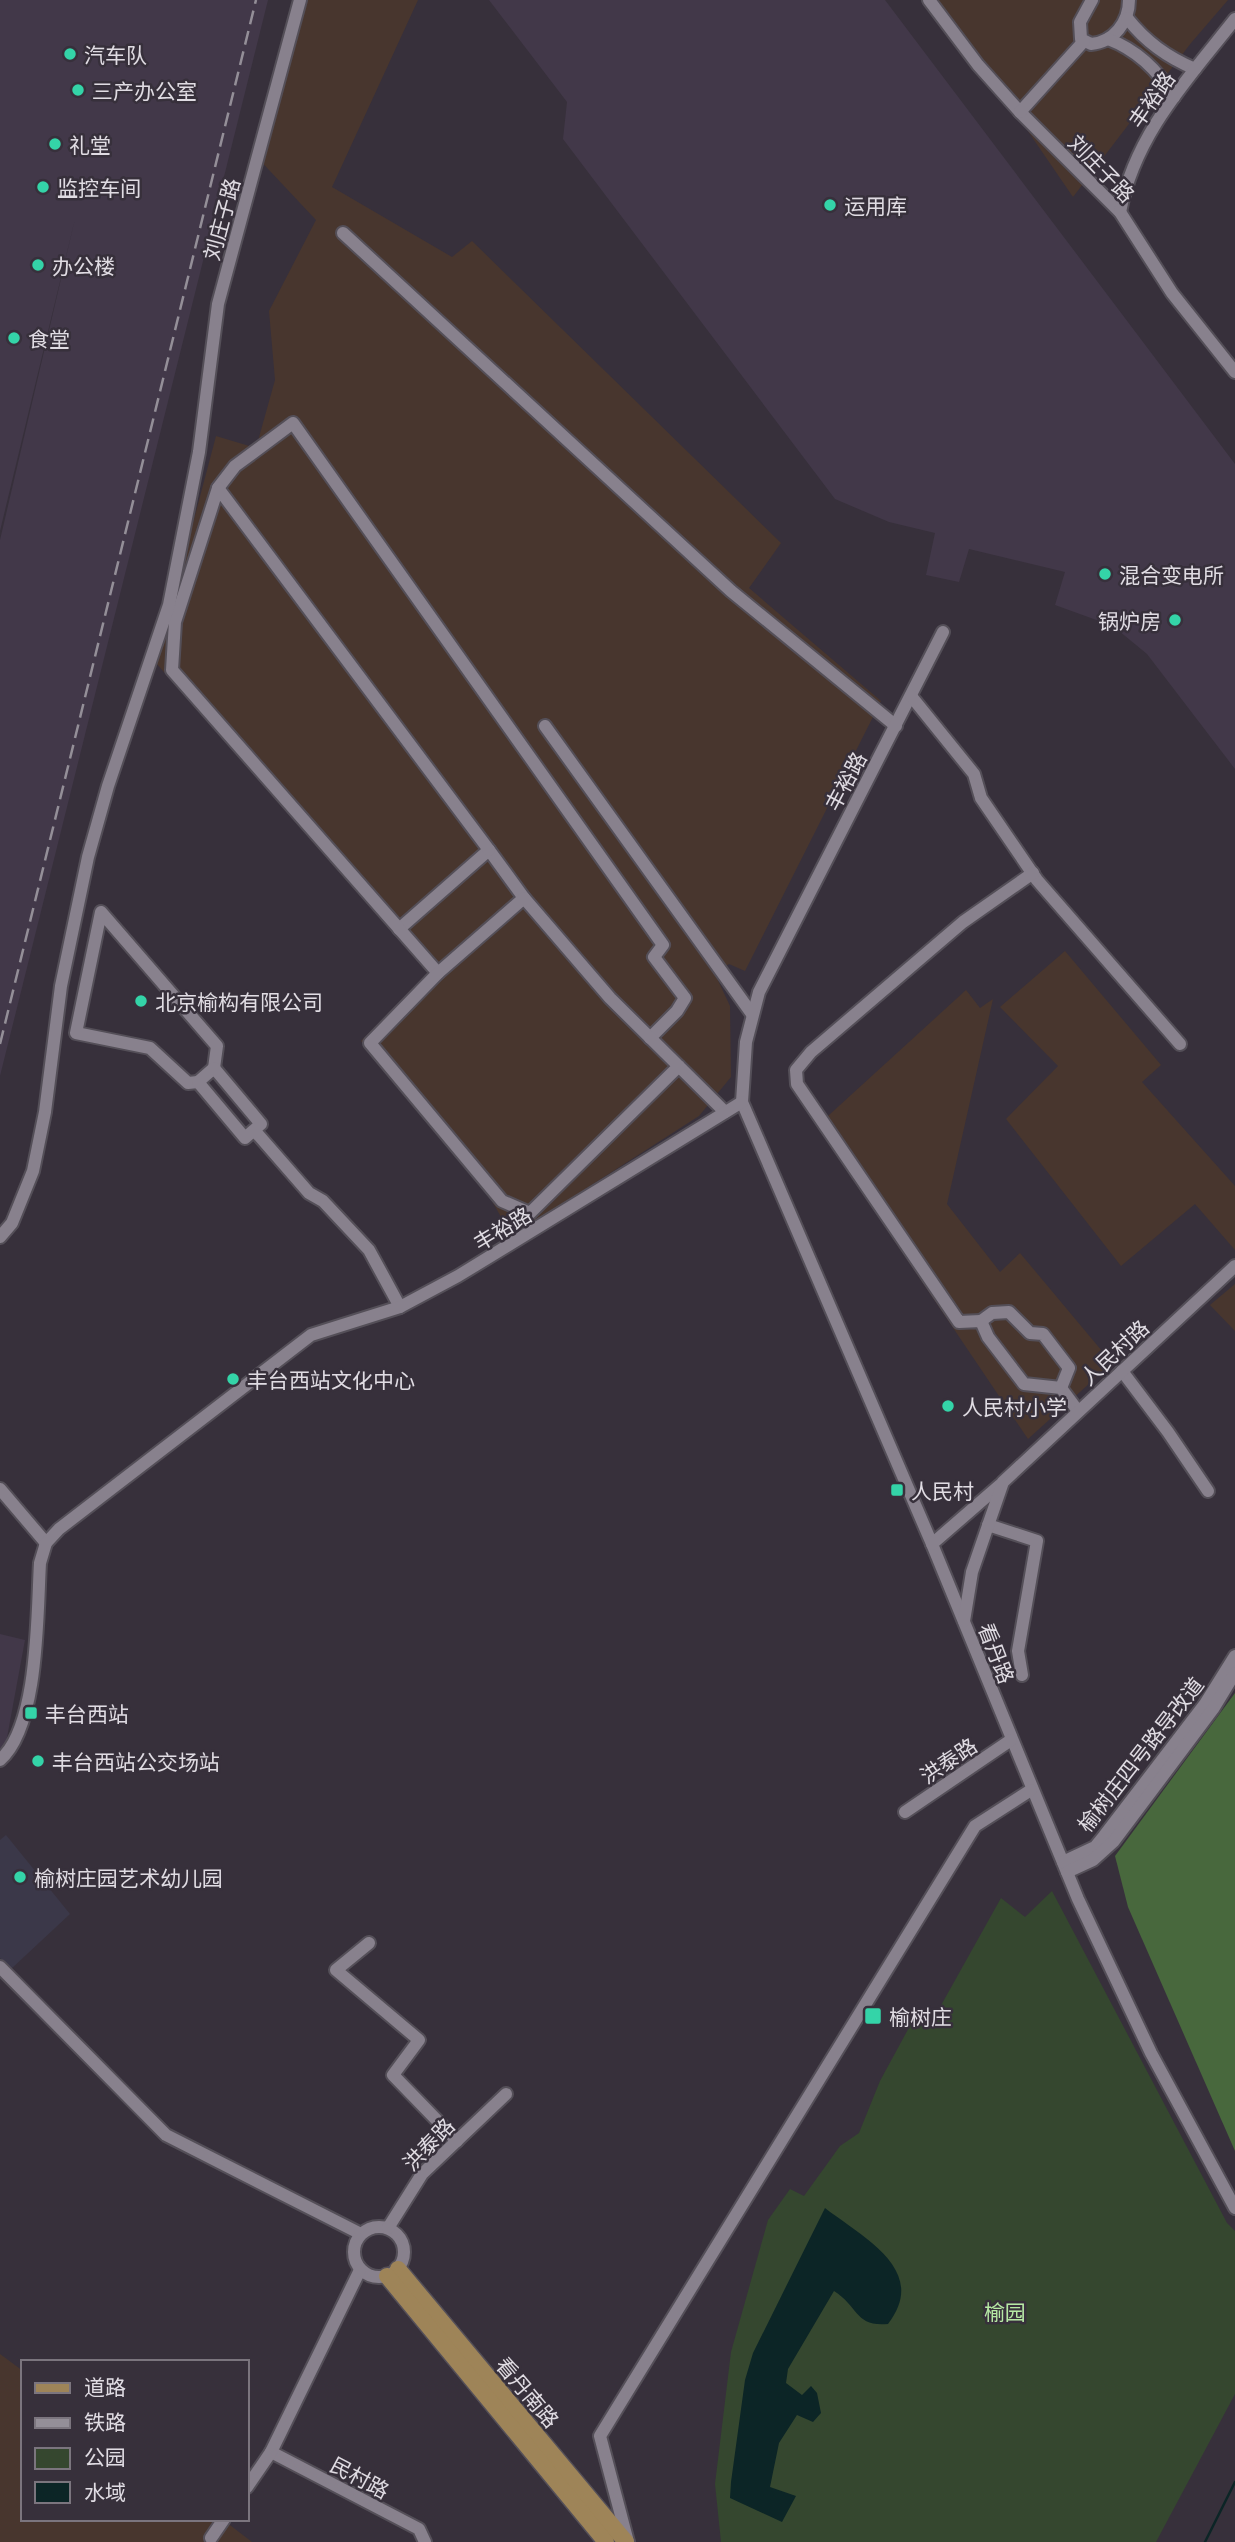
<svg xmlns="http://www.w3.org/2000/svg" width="1235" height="2542" viewBox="0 0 1235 2542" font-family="'Exo 2','Noto Sans SC',sans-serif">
<rect width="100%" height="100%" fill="#37303b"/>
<!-- built -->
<g fill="#423849">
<path d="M0,0H268L0,1076V540L75,219L0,531Z"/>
<path d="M489,0H885L1235,464V769L1147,654L1113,626L1055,605L1065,572L969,549L959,582L926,575L935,533L889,522L835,499L563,139L567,102Z"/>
<path d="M0,1634L25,1640L4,1754L0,1756Z"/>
</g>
<!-- industrial -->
<g fill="#48362e">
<path d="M294,0H418L332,187L452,257L472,241L781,543L749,588L881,701L745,971L729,964L715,974L730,1006L731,1077L699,1116L512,1236L489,1196L361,1041L428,973L156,663L216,436L256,448L275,380L269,311L316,220L254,154Z"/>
<path d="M938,0H1228L1191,43L1073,197Z"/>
<path d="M1065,951L1161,1065L1142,1082L1235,1186V1250L1195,1204L1121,1266L1006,1119L1058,1066L1000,1007Z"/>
<path d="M966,990L980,1008L993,999L947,1204L1000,1272L1020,1253L1112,1363L1028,1439L817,1126Z"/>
<path d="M1235,1284V1331L1210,1305Z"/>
<path d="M0,2354L23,2371V2519H222L252,2542H0Z"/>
</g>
<!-- education -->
<path fill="#3b3849" d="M6,1835L70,1914L11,1969L0,1958V1840Z"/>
<!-- green -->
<path fill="#35472f" d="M1052,1891L1227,2223L1235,2231V2394L1156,2542H721L715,2484L731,2352L768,2220L790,2189L804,2196L840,2146L859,2133L880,2081L918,2011L939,2009L1001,1898L1025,1917Z"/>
<!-- forest -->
<path fill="#48683d" d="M1235,1693V2151L1128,1907L1115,1856Z"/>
<!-- water -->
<path fill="#0c2526" d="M825,2208C862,2237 930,2270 888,2324C855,2327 859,2307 834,2291L788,2369L786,2383L802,2395L811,2386L817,2393L821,2413L813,2422L797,2415L779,2443L770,2487L796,2496L782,2522L730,2498L731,2482L745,2380L753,2353Z"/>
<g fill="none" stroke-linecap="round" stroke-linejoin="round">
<!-- stream -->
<path stroke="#0c2526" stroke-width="2.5" d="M1205,2542L1235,2482"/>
<defs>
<g id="minor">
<path d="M929,0L978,65L1020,112L1120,212L1172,293L1235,372"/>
<path d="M1092,0L1080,22L1081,39L1091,44C1114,42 1129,22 1129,0"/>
<path d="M1127,18C1146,42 1167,57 1195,69"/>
<path d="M1108,39C1137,50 1158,70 1174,97"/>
<path d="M1020,112L1084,41"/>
<path d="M1120,212C1135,134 1187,80 1235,19"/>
<path d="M343,233L731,591L896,726"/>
<path d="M218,488L235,466L293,423L663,945L654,957L685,998L677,1011L650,1038"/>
<path d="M943,632L759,992L746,1042L742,1102L932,1544L1078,1899L1151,2053L1235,2208"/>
<path d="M911,696L974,774L981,798L1037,880L1180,1044"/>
<path d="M545,726L752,1014"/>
<path d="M1033,873L963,922L811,1052L796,1070L797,1084L959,1322L981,1321L988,1337L1024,1384L1061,1388L1078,1411"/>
<path d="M399,929L489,850L524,898"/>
<path d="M438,973L172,670L175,622L218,488L489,850"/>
<path d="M679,1066L530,1213L502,1201L370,1043L438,973L524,898L610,998L725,1112"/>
<path d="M198,1082L188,1083L150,1048L76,1033L101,912L217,1046L214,1068"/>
<path d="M254,1130L245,1138L198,1082L214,1068L261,1124L254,1130L309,1193L323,1201L369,1250L400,1307"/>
<path d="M0,1237L12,1223L33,1171L45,1112L61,986L88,857L108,786L169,605L199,452L218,304L300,0"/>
<path d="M981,1321L992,1313L1009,1312L1030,1333L1043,1334L1069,1368L1061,1388"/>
<path d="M1122,1371L1168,1432L1208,1491"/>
<path d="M0,1489L46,1543"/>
<path d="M988,1525L1037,1541L1018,1651L1022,1675"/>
<path d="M932,1544L1000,1485"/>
<path d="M964,1621L972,1572L1003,1482L1235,1266"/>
<path d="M0,1760C39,1726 37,1613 40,1563L46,1543L59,1529L311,1335L400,1307L458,1276L742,1102"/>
<path d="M905,1812L1011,1740"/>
<path d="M1063,1862L1095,1847L1104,1836L1205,1704L1235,1656"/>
<path d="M1067,1872L1093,1860L1114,1841L1213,1709L1235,1673"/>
<path d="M369,1943L336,1970L419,2040L393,2075L457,2141"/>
<path d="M0,1967L166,2135L361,2234"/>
<circle cx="379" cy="2252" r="25"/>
<path d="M388,2228L422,2174L506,2094"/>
<path d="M271,2452L419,2529L425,2542"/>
<path d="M247,2487L271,2452L360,2270"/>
<path d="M211,2538L224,2519"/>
<path d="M628,2542L600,2436L975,1826L1031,1790"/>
</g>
<g id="major">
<path d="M398,2269L626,2542"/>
<path d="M387,2276L606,2542"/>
</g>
</defs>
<!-- minor casing -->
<use href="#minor" stroke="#544f58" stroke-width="16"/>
<!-- major casing -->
<use href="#major" stroke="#544f58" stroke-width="19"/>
<!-- minor -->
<use href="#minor" stroke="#88818d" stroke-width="12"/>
<!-- major -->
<use href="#major" stroke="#9e8458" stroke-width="16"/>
<!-- rail -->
<path stroke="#948f98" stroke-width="2.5" stroke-dasharray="14 7" stroke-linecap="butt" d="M0,1044L256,0"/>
</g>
<!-- markers -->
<g fill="#34d4a8" stroke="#37303b" stroke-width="2.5">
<circle cx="70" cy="54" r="7"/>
<circle cx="78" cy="90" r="7"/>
<circle cx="55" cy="144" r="7"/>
<circle cx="43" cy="187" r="7"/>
<circle cx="830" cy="205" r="7"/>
<circle cx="38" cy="265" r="7"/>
<circle cx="14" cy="338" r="7"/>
<circle cx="1105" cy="574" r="7"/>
<circle cx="1175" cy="620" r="7"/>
<circle cx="141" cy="1001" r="7"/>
<circle cx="233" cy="1379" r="7"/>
<circle cx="948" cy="1406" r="7"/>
<rect x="890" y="1483" width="14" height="14" rx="3.5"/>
<rect x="24" y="1706" width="14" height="14" rx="3.5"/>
<circle cx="38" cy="1761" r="7"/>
<circle cx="20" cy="1877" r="7"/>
<rect x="864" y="2007" width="18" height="18" rx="3.5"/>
</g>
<g text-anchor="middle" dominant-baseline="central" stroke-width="5" stroke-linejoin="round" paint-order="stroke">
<!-- poi labels -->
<g font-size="21" fill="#e0dce3" stroke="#37303b" text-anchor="start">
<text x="84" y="54">汽车队</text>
<text x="92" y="90">三产办公室</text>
<text x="69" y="144">礼堂</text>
<text x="57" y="187">监控车间</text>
<text x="844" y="205">运用库</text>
<text x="52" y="265">办公楼</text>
<text x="28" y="338">食堂</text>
<text x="1119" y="574">混合变电所</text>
<text x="1161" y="620" text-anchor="end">锅炉房</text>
<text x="155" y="1001">北京榆构有限公司</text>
<text x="247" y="1379">丰台西站文化中心</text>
<text x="962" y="1406">人民村小学</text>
<text x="911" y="1490">人民村</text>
<text x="45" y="1713">丰台西站</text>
<text x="52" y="1761">丰台西站公交场站</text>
<text x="34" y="1877">榆树庄园艺术幼儿园</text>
<text x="889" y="2016">榆树庄</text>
</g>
<!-- street labels -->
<g font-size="21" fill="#e0dce3" stroke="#37303b">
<text transform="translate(1151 99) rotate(-55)">丰裕路</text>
<text transform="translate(1102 168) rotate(46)">刘庄子路</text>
<text transform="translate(221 219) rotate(-75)">刘庄子路</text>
<text transform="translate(845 781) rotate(-62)">丰裕路</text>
<text transform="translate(502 1228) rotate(-31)">丰裕路</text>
<text transform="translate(1114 1352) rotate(-43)">人民村路</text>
<text transform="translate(997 1653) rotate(69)">看丹路</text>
<text transform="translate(1140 1754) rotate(-52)">榆树庄四号路导改道</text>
<text transform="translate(948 1760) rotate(-34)">洪泰路</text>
<text transform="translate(428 2144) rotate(-46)">洪泰路</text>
<text transform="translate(528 2392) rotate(50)">看丹南路</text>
<text transform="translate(360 2477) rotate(28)">民村路</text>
</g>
<!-- park labels -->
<g font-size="21" fill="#b6e9a4" stroke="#37303b">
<text x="1005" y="2311">榆园</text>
</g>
</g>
<!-- legend -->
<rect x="21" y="2360" width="228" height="161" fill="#37303b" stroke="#7b757e" stroke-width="2"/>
<rect x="35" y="2383" width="35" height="10" fill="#9e8458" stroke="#7b757e" stroke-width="2"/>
<text x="84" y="2395" font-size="21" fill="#e0dce3">道路</text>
<rect x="35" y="2418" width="35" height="10" fill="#948f98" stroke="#7b757e" stroke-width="2"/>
<text x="84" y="2430" font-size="21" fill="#e0dce3">铁路</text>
<rect x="35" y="2448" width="35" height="21" fill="#35472f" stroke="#7b757e" stroke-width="2"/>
<text x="84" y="2465" font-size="21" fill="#e0dce3">公园</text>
<rect x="35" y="2482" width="35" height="21" fill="#0c2526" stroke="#7b757e" stroke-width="2"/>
<text x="84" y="2500" font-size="21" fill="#e0dce3">水域</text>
</svg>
